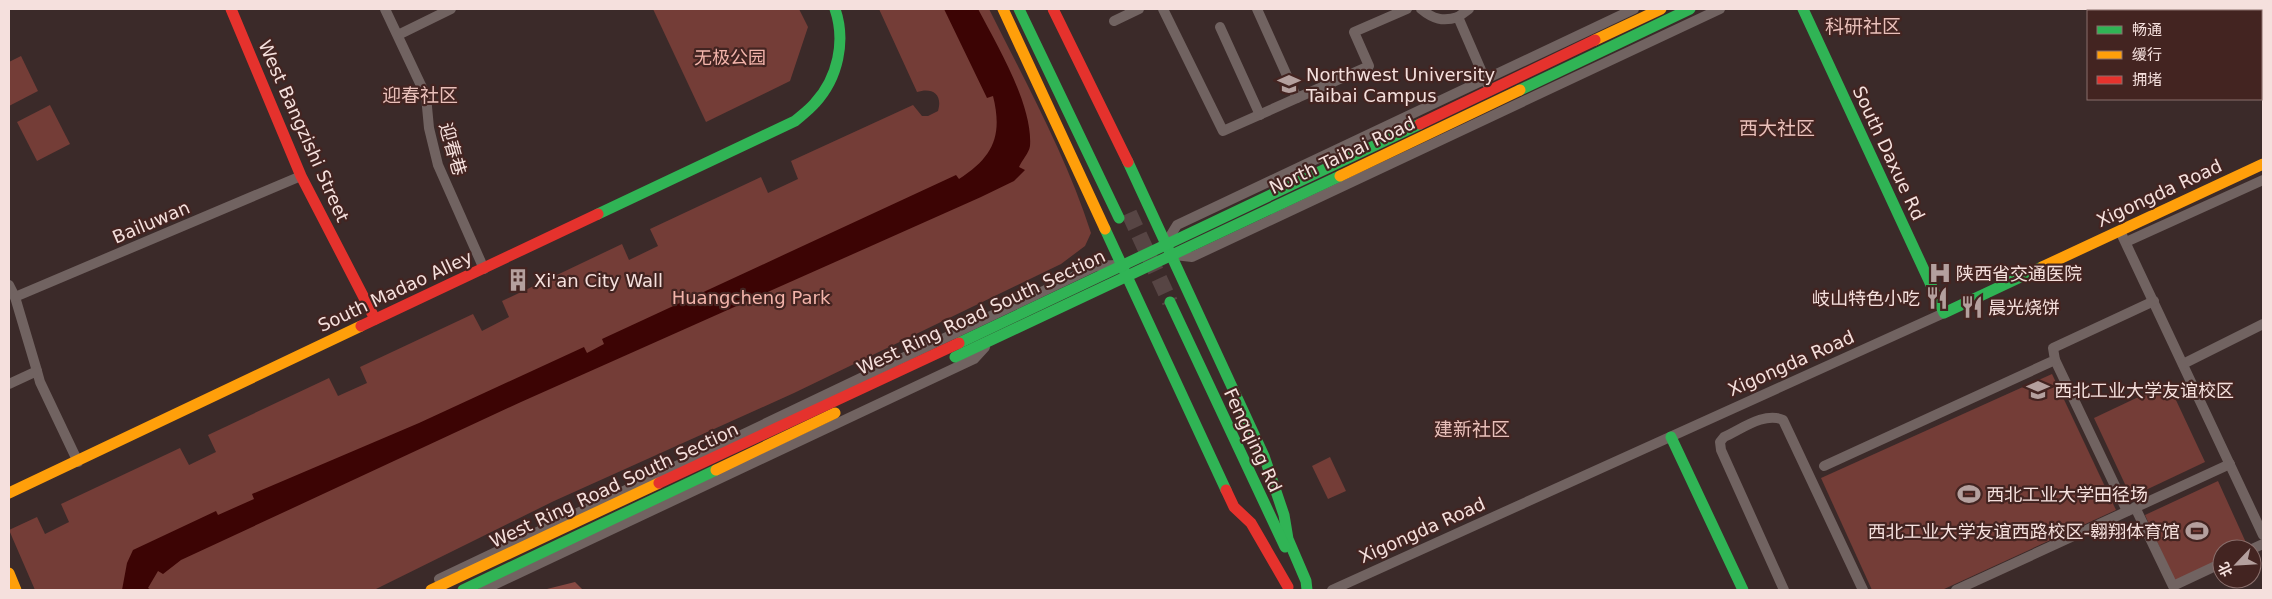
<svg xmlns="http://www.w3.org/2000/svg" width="2272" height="599" viewBox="0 0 2272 599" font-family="'DejaVu Sans','Noto Sans SC',sans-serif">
<rect width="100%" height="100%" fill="#3b2a29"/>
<!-- green -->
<g fill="#743d37">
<path d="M653,9H799L808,27L790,81L706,122Z"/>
<path d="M879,9H989C1025,81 1067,157 1091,233L1085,246L1061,264L794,393L554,501L374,590H35L9,530L37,517L45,534L69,522L61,504L180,448L189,465L216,452L208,435L329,378L338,396L367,383L360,367L473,314L482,331L509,317L502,301L622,244L629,260L658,246L650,229L761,177L768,193L798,179L791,161L913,105L922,116H928L938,111C943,94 932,87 917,92Z"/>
<path d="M21,56L38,91L9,106V62Z"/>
<path d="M50,105L70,144L37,161L17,122Z"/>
<path d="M2052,374L2116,510L1942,590H1872L1821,478Z"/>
<path d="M2168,383L2205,462L2131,497L2094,418Z"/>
<path d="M1330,457L1346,491L1328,499L1312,466Z"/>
<path d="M2218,481L2248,547L2222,549V560L2175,581L2145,515Z"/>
</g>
<!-- forest -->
<path fill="#884a43" d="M575,582L583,590H547V589Z"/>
<!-- water -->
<path fill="#3c0404" d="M944,9H978C997,45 1033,105 1030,146C1029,153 1022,160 1019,167L1025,170L1014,181L981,197L521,402L181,560L163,574L158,571L148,588L151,590H122L127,563L133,550L216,511L218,515L254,499L252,494L419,423L584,347L587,353L604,344L602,339L956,175L959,179C993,157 1003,136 993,96L987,98Z"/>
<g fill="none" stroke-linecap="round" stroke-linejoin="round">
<!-- primary-tunnel -->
<path stroke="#574544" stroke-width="16" stroke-dasharray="16 8" stroke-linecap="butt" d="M1129,213L1170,302"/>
<!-- street -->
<g stroke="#716361" stroke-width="10">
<path d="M385,9L426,96L429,128L438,165L484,269"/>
<path d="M1163,9L1223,131L1369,66L1354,32L1407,9"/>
<path d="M1257,9L1297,98"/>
<path d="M1421,9C1433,19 1443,22 1458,17L1487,84"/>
<path d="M1458,17L1469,9"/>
<path d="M1114,21L1139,9"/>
<path d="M1220,27L1260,115"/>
<path d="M398,35L451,9"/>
<path d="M2120,231L2263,535"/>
<path d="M2126,242L2263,180"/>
<path d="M1166,243L1177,225L1634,9"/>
<path d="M1175,255L1192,257L1720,9"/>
<path d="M9,285L15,297L37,371"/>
<path d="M15,297L301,176"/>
<path d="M2055,360L2127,511"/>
<path d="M2183,364L2263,324"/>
<path d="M9,384L37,371L40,382L78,462"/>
<path d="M1824,466L2055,360L2053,348L2154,301"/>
<path d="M2135,507L2173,586L2222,563"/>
<path d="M2252,549L2263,544"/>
<path d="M439,579L1096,266L1116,265"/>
<path d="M483,590L974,359L985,347"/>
<path d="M1332,590L1944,313"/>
<path d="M1784,590L1721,450L1720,442L1724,437C1740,430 1765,411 1783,420L1863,590"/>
<path d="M1956,590L2230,464"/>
</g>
<!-- fast -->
<g stroke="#30b455" stroke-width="11">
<path d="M1019,9L1119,218"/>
<path d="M1803,9L1944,313L2042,267"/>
<path d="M1520,90L1690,9"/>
<path d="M1128,162L1264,456L1284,515L1288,539L1306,581L1307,590"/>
<path d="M598,214L795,121C802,115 809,110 815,103C838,78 846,41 835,9"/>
<path d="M1105,229L1226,490"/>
<path d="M1170,302L1285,547"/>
<path d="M959,343L1420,124"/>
<path d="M955,357L1340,176"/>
<path d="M1671,437L1743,590"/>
<path d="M463,590L716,470"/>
</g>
<!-- slow -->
<g stroke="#ff9f0a" stroke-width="11">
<path d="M1003,9L1105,229"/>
<path d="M1595,40L1661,9"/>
<path d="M1340,176L1520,90"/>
<path d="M2042,267L2263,164"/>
<path d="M716,470L835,413"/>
<path d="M9,493L361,326"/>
<path d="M9,573L16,590"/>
<path d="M431,590L659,483"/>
</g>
<!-- jam -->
<g stroke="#e5322d" stroke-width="11">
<path d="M231,9L301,176L375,319"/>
<path d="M1053,9L1128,162"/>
<path d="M1420,124L1595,40"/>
<path d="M361,326L598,214"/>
<path d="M659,483L959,343"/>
<path d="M1226,490L1234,507L1251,523L1288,587"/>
</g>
</g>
<!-- icons -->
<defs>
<symbol id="university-bare" viewBox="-9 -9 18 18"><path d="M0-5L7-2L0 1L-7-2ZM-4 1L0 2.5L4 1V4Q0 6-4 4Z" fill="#b4a09e" stroke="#432421" stroke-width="2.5" paint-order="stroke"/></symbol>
<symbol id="hospital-bare" viewBox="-9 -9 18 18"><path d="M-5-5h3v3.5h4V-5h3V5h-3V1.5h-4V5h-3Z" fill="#b4a09e" stroke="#432421" stroke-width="2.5" paint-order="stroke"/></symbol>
<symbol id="building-bare" viewBox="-9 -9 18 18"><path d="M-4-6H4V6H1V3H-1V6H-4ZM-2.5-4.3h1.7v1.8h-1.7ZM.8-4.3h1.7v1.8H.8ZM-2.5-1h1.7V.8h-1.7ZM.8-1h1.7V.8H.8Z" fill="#b4a09e" stroke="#432421" stroke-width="2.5" paint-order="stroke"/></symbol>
<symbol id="restaurant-bare" viewBox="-9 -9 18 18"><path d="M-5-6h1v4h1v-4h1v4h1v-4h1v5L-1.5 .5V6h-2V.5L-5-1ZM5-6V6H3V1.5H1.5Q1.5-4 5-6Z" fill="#b4a09e" stroke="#432421" stroke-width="2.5" paint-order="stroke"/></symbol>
<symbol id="stadium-bare" viewBox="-9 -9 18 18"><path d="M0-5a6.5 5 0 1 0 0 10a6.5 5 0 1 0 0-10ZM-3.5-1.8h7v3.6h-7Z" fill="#b4a09e" stroke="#432421" stroke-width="2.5" paint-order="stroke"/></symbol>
</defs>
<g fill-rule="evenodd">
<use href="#university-bare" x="1273" y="68" width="32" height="32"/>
<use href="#hospital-bare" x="1924" y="257" width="32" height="32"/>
<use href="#building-bare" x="502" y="264" width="32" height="32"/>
<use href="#restaurant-bare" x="1921" y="282" width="32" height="32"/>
<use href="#restaurant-bare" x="1956" y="291" width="32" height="32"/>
<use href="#university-bare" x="2022" y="374" width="32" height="32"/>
<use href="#stadium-bare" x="1953" y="478" width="32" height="32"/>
<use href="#stadium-bare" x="2181" y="515" width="32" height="32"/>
</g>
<g text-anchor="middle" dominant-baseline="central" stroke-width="4.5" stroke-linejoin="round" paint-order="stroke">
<!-- park labels -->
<g font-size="18" fill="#f3b4ab" stroke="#432421">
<text x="730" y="57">无极公园</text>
<text x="751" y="297">Huangcheng Park</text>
</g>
<!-- poi labels -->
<g font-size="18" fill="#f5e0dd" stroke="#432421" text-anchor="start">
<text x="1306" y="74">Northwest University<tspan x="1306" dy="21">Taibai Campus</tspan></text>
<text x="1956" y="273">陕西省交通医院</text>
<text x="534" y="280">Xi'an City Wall</text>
<text x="1920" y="298" text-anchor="end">岐山特色小吃</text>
<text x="1988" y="307">晨光烧饼</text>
<text x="2054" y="390">西北工业大学友谊校区</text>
<text x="1986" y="494">西北工业大学田径场</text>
<text x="2180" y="531" text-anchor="end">西北工业大学友谊西路校区-翱翔体育馆</text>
</g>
<!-- street labels -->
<g font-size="18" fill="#f5e0dd" stroke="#432421">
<text transform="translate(304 131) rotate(66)">West Bangzishi Street</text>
<text transform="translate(453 149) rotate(74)">迎春巷</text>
<text transform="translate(1889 153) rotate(65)">South Daxue Rd</text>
<text transform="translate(1342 155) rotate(-25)">North Taibai Road</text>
<text transform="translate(2159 193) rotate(-25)">Xigongda Road</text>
<text transform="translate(151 222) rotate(-23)">Bailuwan</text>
<text transform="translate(395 291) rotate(-25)">South Madao Alley</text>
<text transform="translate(981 312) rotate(-25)">West Ring Road South Section</text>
<text transform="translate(1791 363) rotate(-24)">Xigongda Road</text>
<text transform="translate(1253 440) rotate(65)">Fengqing Rd</text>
<text transform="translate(614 485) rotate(-25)">West Ring Road South Section</text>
<text transform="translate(1422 530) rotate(-24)">Xigongda Road</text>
</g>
<!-- neighbourhood labels -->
<g font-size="19" fill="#e8bfb9" stroke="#432421">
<text x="1863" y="26">科研社区</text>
<text x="420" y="95">迎春社区</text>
<text x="1777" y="128">西大社区</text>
<text x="1472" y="429">建新社区</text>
</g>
</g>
<!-- border -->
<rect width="2272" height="599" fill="none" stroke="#f5e0dd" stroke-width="20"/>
<!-- legend -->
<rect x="2087" y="10" width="175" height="90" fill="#432421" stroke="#8a6f6c"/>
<rect x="2097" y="26" width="25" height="8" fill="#30b455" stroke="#8a6f6c"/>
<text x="2132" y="35" font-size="15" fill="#f5e0dd">畅通</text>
<rect x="2097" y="51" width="25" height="8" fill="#ff9f0a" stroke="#8a6f6c"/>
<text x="2132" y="60" font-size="15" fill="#f5e0dd">缓行</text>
<rect x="2097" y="76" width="25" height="8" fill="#e5322d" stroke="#8a6f6c"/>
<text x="2132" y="85" font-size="15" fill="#f5e0dd">拥堵</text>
<!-- north arrow -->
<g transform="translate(2237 564) rotate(245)"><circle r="24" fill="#432421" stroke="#8a6f6c"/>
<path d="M0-4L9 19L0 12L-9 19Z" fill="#b4a09e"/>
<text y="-8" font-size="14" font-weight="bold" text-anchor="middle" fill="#f5e0dd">北</text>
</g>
</svg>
